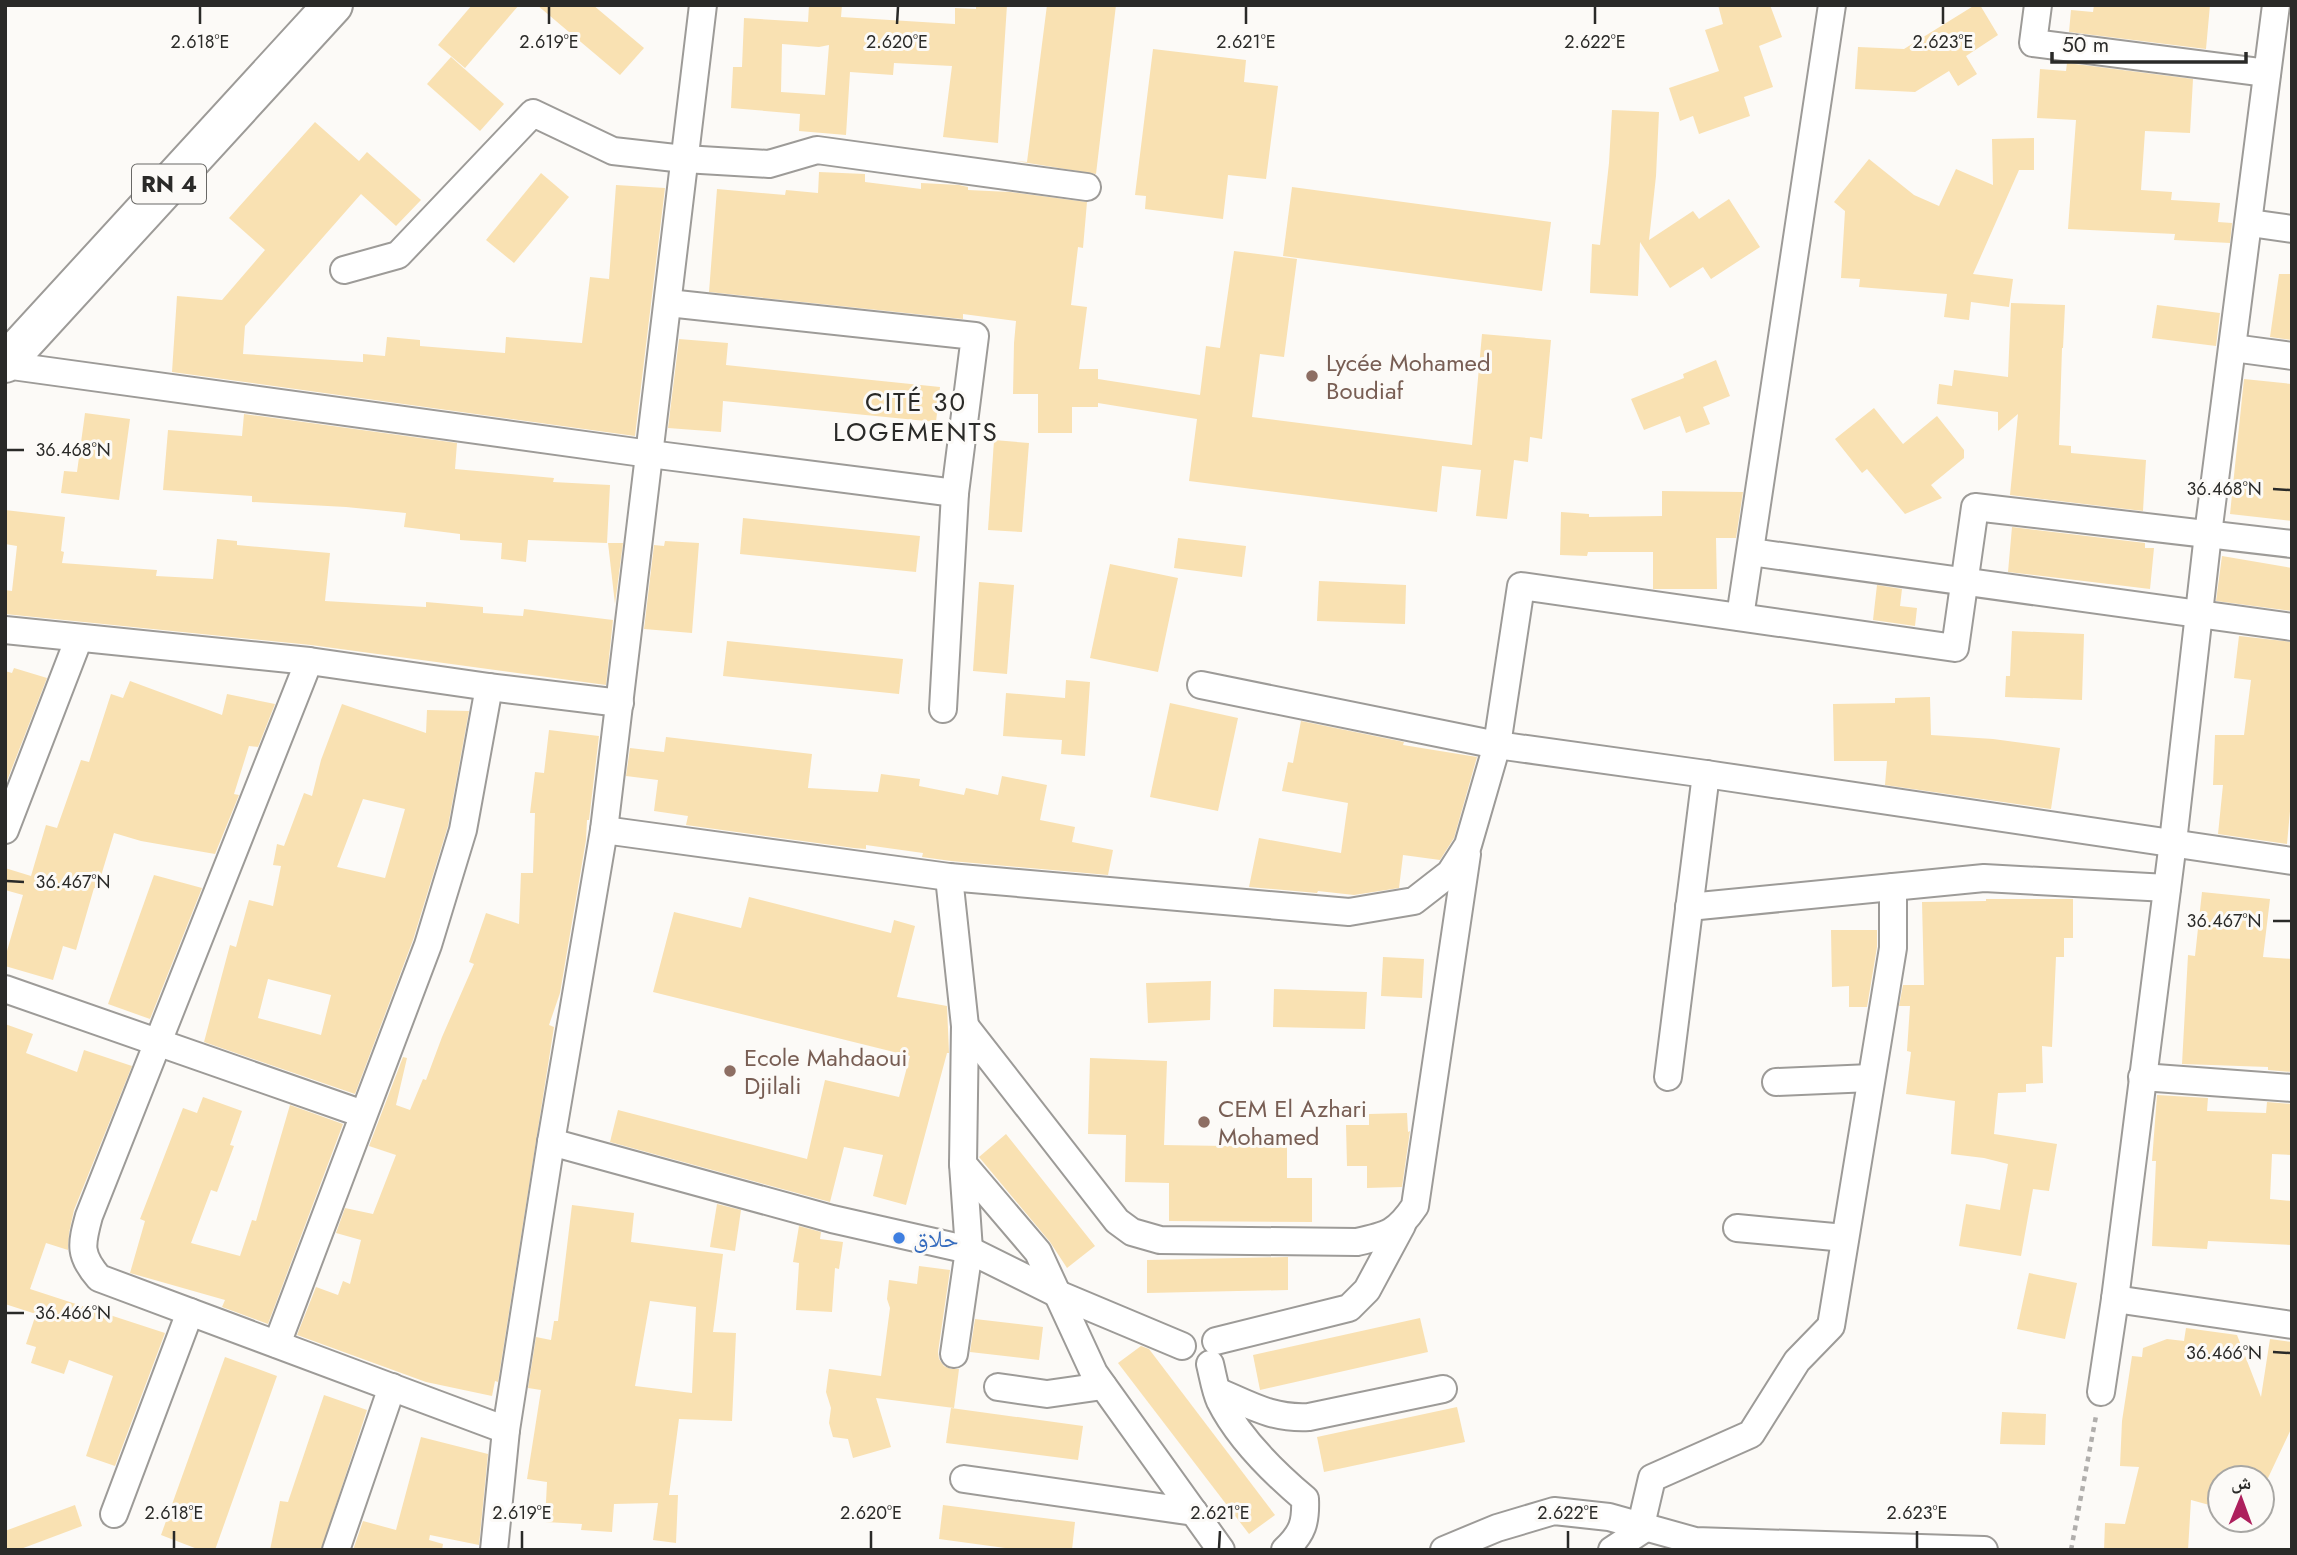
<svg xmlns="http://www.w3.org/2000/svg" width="2297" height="1555" viewBox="0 0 2297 1555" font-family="Jost,'Noto Naskh Arabic',sans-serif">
<rect width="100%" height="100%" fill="#fcfaf7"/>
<!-- building -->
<g fill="#f9e1b2" fill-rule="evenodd">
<path d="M472,5H519L465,68L438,45Z"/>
<path d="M537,5H593L644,48L620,75Z"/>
<path d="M809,5H842L841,17L955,24V8L976,9V5H1007L998,143L943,137L952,66L894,63L893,75L850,72L846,135L799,131L800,114L731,108L733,67H742L744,18L808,22ZM782,44L819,47L829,45L825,95L781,92Z"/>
<path d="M1047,5H1116L1096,174L1016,161L1027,162Z"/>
<path d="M1718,5H1770L1782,37L1759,46L1773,87L1744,97L1750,116L1699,134L1693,116L1680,121L1669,88L1719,71L1705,30L1723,24Z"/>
<path d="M1975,5H1980L1998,35L1966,56L1977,74L1958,86L1949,71L1915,92L1855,89L1858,47L1904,49Z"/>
<path d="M2094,5H2210L2206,49L2069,32L2071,10L2093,12Z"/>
<path d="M1153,49L1246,60L1244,82L1278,86L1266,179L1228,175L1223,219L1145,209L1146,196L1135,195Z"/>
<path d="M451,57L504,104L480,131L427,84Z"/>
<path d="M2067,63L2193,79L2190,133L2145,131L2141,190L2172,192L2171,200L2220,203L2218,222L2232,223L2230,243L2174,240L2175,234L2068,229L2076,120L2037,118L2040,69L2066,71Z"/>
<path d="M1612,110L1659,112L1656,176L1649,240L1693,211L1699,219L1729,199L1760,247L1711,279L1703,267L1670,288L1640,242L1638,296L1590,293L1592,244L1600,245L1609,163Z"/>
<path d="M315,122L359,161L367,152L421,200L396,226L361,194L245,326L243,354L363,362V354L385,356L387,337L420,340V346L505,353L506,337L582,343L590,277L609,279L616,185L665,188L635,436L172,372L177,296L222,300L265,250L229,218Z"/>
<path d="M2034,138V170H2019L1973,274L2013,279L2009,307L1971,302L1969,320L1944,317L1947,294L1859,287L1860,279L1841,278L1845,211L1834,202L1869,159L1914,195L1939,206L1956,169L1993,185L1992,139Z"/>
<path d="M819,172L865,174V182L921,189V183L959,185L968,187V190L1010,192L1087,202L1083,248L1078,247L1071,305L1087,307L1079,369H1098V379L1200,395L1206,346L1220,348L1234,251L1297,259L1284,357L1260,354L1252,417L1472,445L1482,334L1551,340L1542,439L1530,437L1528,462L1514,460L1507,519L1476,516L1481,470L1442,466L1437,512L1189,481L1197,419L1098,403V407H1072V433H1038V394H1013L1014,343L1016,321L963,314V319L709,292L717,189L785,195L786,190L818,193Z"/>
<path d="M541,173L569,197L514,263L486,240Z"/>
<path d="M1292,187L1551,222L1542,291L1283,256Z"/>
<path d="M2279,274H2292V340L2270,337Z"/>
<path d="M2011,303L2065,305L2063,348H2062L2059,445L2071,446V453L2146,460L2143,511L2010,495L2018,414L1998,431V412L1937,404L1939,384L1952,386L1954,370L2008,377Z"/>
<path d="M2157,305L2220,313L2216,346L2152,338Z"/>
<path d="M679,339L728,343L726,365L940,387L936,422L723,401L721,432L668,428Z"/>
<path d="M1716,360L1730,396L1703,407L1710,424L1686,433L1680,416L1644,430L1631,399L1684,378L1683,374Z"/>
<path d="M2244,379L2292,384V521L2230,514Z"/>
<path d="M1874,408L1903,444L1937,416L1964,450V458L1931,485L1942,498L1905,514L1867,469L1862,473L1835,439Z"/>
<path d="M85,413L130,419L119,500L61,493L64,471L77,472Z"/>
<path d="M244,414L457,443L455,469L554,478L553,482L610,485L607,543L528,540L526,562L501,559L502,543L460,540V534L404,527L406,513L346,507L252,502V496L163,490L168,430L242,436Z"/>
<path d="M994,440L1029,443L1022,532L988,530Z"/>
<path d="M1662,491L1743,492L1736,538H1716L1717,589H1653V552H1588L1587,556L1560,555L1561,512L1589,514V517L1662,516Z"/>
<path d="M5,510L65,517L61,551L64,552L62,563L157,570L156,576L213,579L217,539L237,541V545L330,553L325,601L426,607V602L483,607V613L523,616L524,609L613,620L606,685L311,645L5,614V590L12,591L17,546L5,544Z"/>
<path d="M743,518L920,536L916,572L740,554Z"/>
<path d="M2012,527L2145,543V548H2154L2150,589L2008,572Z"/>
<path d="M1178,538L1246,546L1242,577L1174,568Z"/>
<path d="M665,541L699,543L692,633L644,629L654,545L664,546Z"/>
<path d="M608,543H623L615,604Z"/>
<path d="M2222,556L2292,568V611L2216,601Z"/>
<path d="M1110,564L1178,578L1158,672L1090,658Z"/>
<path d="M1319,581L1406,585L1405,624L1317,621Z"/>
<path d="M979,582L1014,585L1007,674L973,671Z"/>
<path d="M1877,585L1902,589L1900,606L1917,608L1915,626L1873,620Z"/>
<path d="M2012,631L2084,634L2082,700L2005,697L2006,676H2010Z"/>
<path d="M2239,636L2292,642V789L2287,844L2218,834L2223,785H2213L2215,735H2244L2251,680L2234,678Z"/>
<path d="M727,641L903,659L899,694L723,676Z"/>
<path d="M14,668L47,678L5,786V671L12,673Z"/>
<path d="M1066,680L1090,682L1085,756L1061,754L1062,740L1003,736L1006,693L1065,698Z"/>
<path d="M130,681L222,715L227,694L275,704L258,747L249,746L234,794L239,795L215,854L141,841L114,833L97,889L94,888L76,950L63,946L53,980L5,966V958L23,895L5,890V868L31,876L46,825L57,828L81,760L89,762L111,694L123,698Z"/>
<path d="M1930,697L1931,735L1993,739L2060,748L2051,809L1885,785L1887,761H1834L1833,704L1895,703V698Z"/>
<path d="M1170,703L1238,718L1218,811L1150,797Z"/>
<path d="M342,704L426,733L427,710L469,711L448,826L413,940L355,1094L204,1042L230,945L236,947L249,900L273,906L281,866L273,865L277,844L284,846L304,793L312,796L321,760ZM363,799L405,809L385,878L337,867ZM268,979L331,995L321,1035L258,1018Z"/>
<path d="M1301,721L1404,742L1403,745L1477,757L1454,838L1440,860L1403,855L1399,888L1354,895L1318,891L1317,893L1249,887L1259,838L1341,853L1348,803L1282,791L1288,762L1293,763Z"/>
<path d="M549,730L599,736L589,820H587L586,840L560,993L549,1025L554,1027L498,1382L495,1381L492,1396L426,1382L297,1335L316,1287L338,1295L343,1281L350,1284L361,1240L336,1233L345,1208L373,1214L396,1155L369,1146L403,1057L407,1058L396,1105L410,1110L423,1079L426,1080L442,1037L474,964L469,962L486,913L519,924L521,873H533L535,813H530L535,772L544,773Z"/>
<path d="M666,737L812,754L808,788L878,792L881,774L920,779L919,786L964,795L966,788L998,795L1002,776L1047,785L1040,820L1075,827L1072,842L1113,850L1108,875L951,861L922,857L923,853L866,845V849L854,848L686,825L688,816L654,811L658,780L626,776L630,748L664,752Z"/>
<path d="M154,875L202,888L150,1019L108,1004Z"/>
<path d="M2202,892L2270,899L2263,957L2292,959V1072L2268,1070V1067L2182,1064L2188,955L2195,956Z"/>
<path d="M749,897L891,933L894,920L915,926L897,997L947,1006L949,1053H947L906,1205L873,1196L883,1155L844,1147L830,1202L610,1142L618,1110L807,1159L825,1080L899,1097L910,1056L653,992L674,912L741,928Z"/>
<path d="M1986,899H2073V938H2064V957H2056L2052,1047L2042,1046L2043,1083L2026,1084V1092L1998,1093L1994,1134L2057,1144L2049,1191L2033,1189L2021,1256L1959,1246L1966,1204L2000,1210L2008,1164L1984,1158L1951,1154L1955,1101L1906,1094L1911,1052L1907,1051L1910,1006H1899L1903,985H1924L1922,902L1986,901Z"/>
<path d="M1831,930H1877V947L1867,1007H1849V986L1832,987Z"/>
<path d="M1383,957L1424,959L1422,998L1381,996Z"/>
<path d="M1211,981L1210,1020L1148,1023L1146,983Z"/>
<path d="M1274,989L1367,992L1365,1029L1273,1027Z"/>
<path d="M5,1024L33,1034L26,1053L77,1072L84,1050L132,1066L74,1210L69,1233L68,1250L46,1243L30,1289L165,1333L115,1466L86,1456L113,1376L69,1360L64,1374L31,1363L36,1347L26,1344L36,1314L5,1304Z"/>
<path d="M1090,1058L1167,1061L1164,1145L1287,1147V1178H1312V1222L1169,1221V1183L1125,1182L1126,1135L1088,1134Z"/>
<path d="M2157,1095L2208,1098L2207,1111L2266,1113L2267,1102L2292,1104V1155L2272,1154L2270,1199L2292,1201V1245L2208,1241L2207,1249L2152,1246L2156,1161H2152Z"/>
<path d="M203,1097L242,1111L230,1145L234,1146L217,1192L211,1190L191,1243L240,1256L252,1220L256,1221L290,1105L343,1124L268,1324L222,1307L225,1300L130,1273L145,1221L140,1219L183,1108L197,1113Z"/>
<path d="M1407,1113L1408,1132L1410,1131L1402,1187L1367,1188V1166H1347L1346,1125H1369V1114Z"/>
<path d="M1006,1134L1095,1246L1067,1268L1050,1242L979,1157Z"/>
<path d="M717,1204L741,1210L735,1251L710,1247Z"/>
<path d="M572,1205L634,1213L631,1242L723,1254L713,1332L736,1333L732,1421L679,1419L669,1495H678L676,1543L653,1540L658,1503L614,1504L612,1532L581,1530L582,1524L545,1522L547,1482L527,1479L541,1390L528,1388L536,1337L551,1340L554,1321H558ZM650,1301L696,1307L692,1393L635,1386Z"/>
<path d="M799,1226L821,1232L820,1239L843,1242L839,1269L835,1268L832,1312L796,1310L799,1263L793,1262Z"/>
<path d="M1288,1257V1290L1147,1293V1260Z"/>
<path d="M919,1266L950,1270L938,1352L939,1359L944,1366L951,1369H959L954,1408L876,1398L891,1447L853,1458L848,1439L833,1437L829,1423L831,1408L826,1392L829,1369L881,1376L890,1308L887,1299L889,1280L917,1284Z"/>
<path d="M2029,1273L2077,1283L2065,1339L2017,1329Z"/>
<path d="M1420,1318L1428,1352L1260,1390L1253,1355Z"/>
<path d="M975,1319L1043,1327L1039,1360L970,1352Z"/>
<path d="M2186,1328L2237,1335L2261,1397L2270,1339L2292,1342V1427L2268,1478H2220V1494H2216L2213,1506L2191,1500L2188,1550H2104L2105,1523L2125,1524L2139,1467L2120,1466L2122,1421L2132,1356L2142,1357L2143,1348L2167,1339L2184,1341Z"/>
<path d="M1141,1346L1149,1349L1275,1515L1249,1534L1118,1363Z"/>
<path d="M225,1357L277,1376L215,1550H200L161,1535Z"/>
<path d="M324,1395L367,1410L321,1550H270L280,1501L288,1502Z"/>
<path d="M1457,1407L1465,1442L1324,1472L1317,1437Z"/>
<path d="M951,1408L1083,1426L1078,1460L946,1443Z"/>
<path d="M2002,1412L2046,1414L2045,1445L2000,1444Z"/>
<path d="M421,1437L488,1454L479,1545L430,1535L429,1540L443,1544L442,1550H353L363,1521L396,1530Z"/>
<path d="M75,1505L82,1526L18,1550H5V1531Z"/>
<path d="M943,1505L1075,1522L1072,1550H1020L939,1539Z"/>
</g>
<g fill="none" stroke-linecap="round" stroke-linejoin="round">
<defs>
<g id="street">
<path d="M2038,5L2033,43L2267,73"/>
<path d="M2250,223L2292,229"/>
<path d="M344,270L398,255L533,113L613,151L684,159L769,164L817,150L1087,187"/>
<path d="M668,303L975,336L955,493L943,709"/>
<path d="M2233,348L2292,356"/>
<path d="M5,365L650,454L955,493"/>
<path d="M1751,552L2292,627"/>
<path d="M1740,617L1832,5"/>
<path d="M5,630L309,661L489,687L620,703"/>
<path d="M309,661L89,1216C81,1245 79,1255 99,1278L506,1430"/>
<path d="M1201,685L1497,745L1706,774L2292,861"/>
<path d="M5,830L79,638"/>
<path d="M604,830L949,877L1349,912L1414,901L1450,873L1468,845L1497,745L1521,586L1955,648L1975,507L2292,544"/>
<path d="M949,877L965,1026L963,1164L1038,1252L1094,1373L1221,1550"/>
<path d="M1689,907L1984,878L2167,888"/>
<path d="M5,989L363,1114"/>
<path d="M965,1026L1117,1221L1132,1232L1160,1240L1357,1242C1388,1235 1397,1233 1415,1206L1467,854"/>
<path d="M1668,1077L1706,774"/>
<path d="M2142,1077L2292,1088"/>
<path d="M1776,1082L1871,1078"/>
<path d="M551,1142L832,1219L969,1250L1058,1294L1182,1346"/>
<path d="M1737,1228L1845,1238"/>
<path d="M2115,1299L2292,1325"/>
<path d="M1216,1341L1349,1308L1367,1290L1402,1225"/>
<path d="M277,1344L428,945L463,830L489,687"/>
<path d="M954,1354L969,1250L963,1164"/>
<path d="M1210,1364C1213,1376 1215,1390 1220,1401C1239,1439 1273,1472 1305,1499C1306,1522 1303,1533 1285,1550"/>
<path d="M998,1387L1047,1394L1103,1386"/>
<path d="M1217,1391C1250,1405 1272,1419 1309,1417L1443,1389"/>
<path d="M2101,1392L2115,1299L2173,842L2208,534L2276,5"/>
<path d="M964,1479L1194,1512"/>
<path d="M114,1514L190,1312"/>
<path d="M1641,1525L1652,1478L1751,1434L1797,1361L1831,1326L1893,948V887"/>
<path d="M336,1550L392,1387"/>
<path d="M494,1550L506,1430L551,1142L604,830L703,5"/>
<path d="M1444,1550L1497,1528L1554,1511L1609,1517L1695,1541L1984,1550"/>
<path d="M1612,1550L1647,1527"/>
</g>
<path id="primary" d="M5,363L333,5"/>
</defs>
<!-- street casing -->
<use href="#street" stroke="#9d9b98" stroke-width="30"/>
<!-- primary casing -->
<use href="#primary" stroke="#9d9b98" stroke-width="42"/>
<!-- path -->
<path stroke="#b0aeac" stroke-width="4.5" stroke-dasharray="5 5" stroke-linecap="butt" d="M2071,1550L2096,1416"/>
<!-- street -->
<use href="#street" stroke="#fff" stroke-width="26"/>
<!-- primary -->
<use href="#primary" stroke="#fff" stroke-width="38"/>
</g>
<!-- ticks -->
<path fill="none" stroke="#2a2a28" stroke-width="2.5" d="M200,24V7M549,24V7M897,24L898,7M1246,24V7M1595,24V7M1943,24V7M7,450H24M2273,489L2290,490M7,881L24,882M2273,921H2290M7,1313H24M2273,1352L2290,1353M174,1548V1531M522,1548V1531M871,1548V1531M1219,1548L1220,1531M1568,1548V1531M1917,1548V1531"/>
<!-- markers -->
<g fill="#8d6e63" stroke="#fcfaf7" stroke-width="2.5">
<circle cx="1312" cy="376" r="7"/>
<circle cx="730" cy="1071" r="7"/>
<circle cx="1204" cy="1122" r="7"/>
</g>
<circle fill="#3f7fe0" stroke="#fcfaf7" stroke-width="2.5" cx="899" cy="1238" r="7"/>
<g text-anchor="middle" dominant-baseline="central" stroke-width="6" stroke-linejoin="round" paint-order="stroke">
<!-- shield labels -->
<rect fill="#fcfaf7" stroke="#696866" stroke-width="2" x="132" y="164.5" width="74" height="39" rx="5"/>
<g font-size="23" font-weight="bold" fill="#2a2a28">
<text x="169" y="184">RN 4</text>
</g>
<!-- education labels -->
<g font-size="24" fill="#785e54" stroke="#fcfaf7" text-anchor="start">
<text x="1326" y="362">Lycée Mohamed<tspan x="1326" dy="28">Boudiaf</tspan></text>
<text x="744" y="1057">Ecole Mahdaoui<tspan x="744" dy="28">Djilali</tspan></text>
<text x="1218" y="1108">CEM El Azhari<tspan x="1218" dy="28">Mohamed</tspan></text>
</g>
<!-- shop labels -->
<g font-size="24" fill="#366cbe" stroke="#fcfaf7" text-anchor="start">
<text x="913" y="1238">حلاق</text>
</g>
<!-- neighbourhood labels -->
<g font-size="26" letter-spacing="2" fill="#2a2a28" stroke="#fcfaf7">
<text x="916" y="402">CITÉ 30<tspan x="916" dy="30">LOGEMENTS</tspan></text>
</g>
</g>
<g font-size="18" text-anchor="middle" fill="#2a2a28" stroke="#fcfaf7" stroke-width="6" stroke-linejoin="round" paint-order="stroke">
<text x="200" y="48">2.618°E</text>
<text x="549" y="48">2.619°E</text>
<text x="897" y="48">2.620°E</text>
<text x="1246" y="48">2.621°E</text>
<text x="1595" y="48">2.622°E</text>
<text x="1943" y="48">2.623°E</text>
<text x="73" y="456">36.468°N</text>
<text x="2224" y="495">36.468°N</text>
<text x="73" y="888">36.467°N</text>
<text x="2224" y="927">36.467°N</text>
<text x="73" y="1319">36.466°N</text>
<text x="2224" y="1359">36.466°N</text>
<text x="174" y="1519">2.618°E</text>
<text x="522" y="1519">2.619°E</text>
<text x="871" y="1519">2.620°E</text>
<text x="1220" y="1519">2.621°E</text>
<text x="1568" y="1519">2.622°E</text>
<text x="1917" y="1519">2.623°E</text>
</g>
<!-- border -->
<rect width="2297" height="1555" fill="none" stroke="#2a2a28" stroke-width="14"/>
<!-- north arrow -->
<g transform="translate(2241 1499) rotate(1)"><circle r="33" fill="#fcfaf7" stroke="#a8a7a4" stroke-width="2"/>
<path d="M0-5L12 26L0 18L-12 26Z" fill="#ad205d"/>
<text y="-10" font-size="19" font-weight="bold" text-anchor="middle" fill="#2a2a28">ش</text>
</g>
<!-- scale -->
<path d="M2052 52v10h194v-10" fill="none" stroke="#2a2a28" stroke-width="3.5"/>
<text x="2062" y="52" font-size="21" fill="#2a2a28" stroke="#fcfaf7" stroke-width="5" paint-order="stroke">50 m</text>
</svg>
